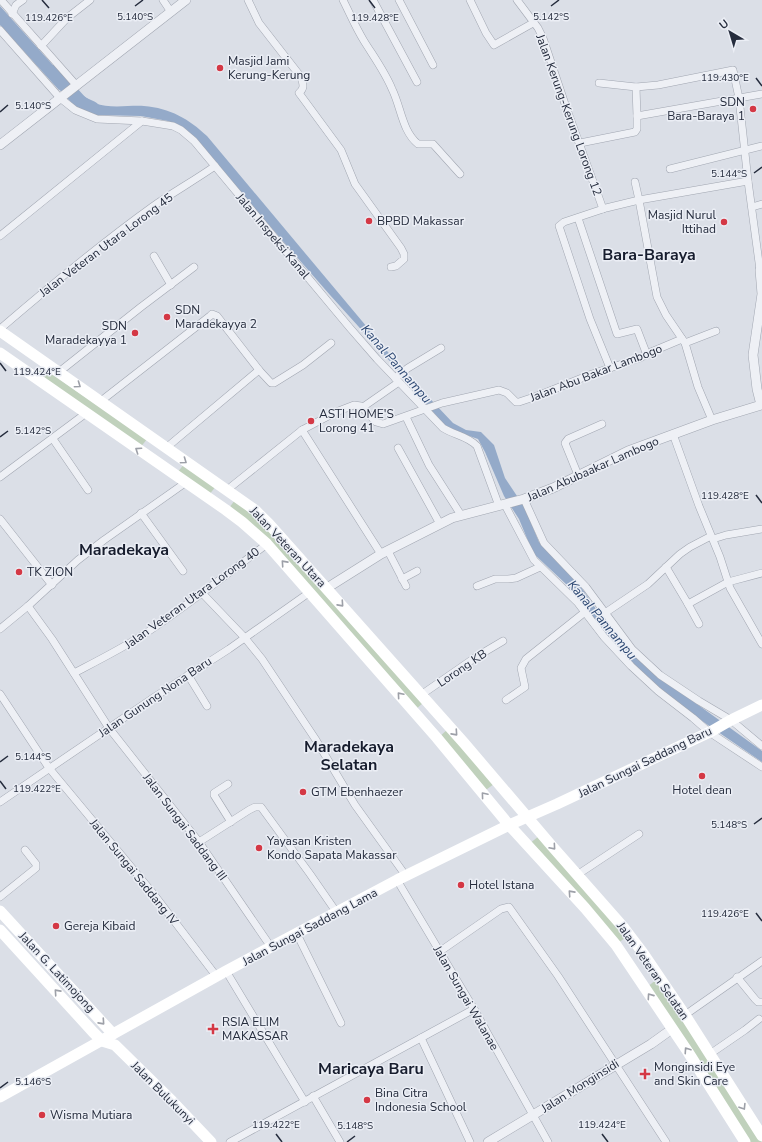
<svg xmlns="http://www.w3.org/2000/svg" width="762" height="1142" viewBox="0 0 762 1142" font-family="'Nunito Sans',sans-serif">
<rect width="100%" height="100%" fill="#dbdfe7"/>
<!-- green -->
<g fill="#c0d1bc">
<path d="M41,367L147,439L140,448L34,375Z"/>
<path d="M185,463L216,486L209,495L177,473Z"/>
<path d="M235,500L267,529L423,703L415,710L229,508Z"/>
<path d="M447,730L494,784L483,792L439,737Z"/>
<path d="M539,836L626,937L617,944L529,844Z"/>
<path d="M657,979L683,1016L762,1142H747L646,988Z"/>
</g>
<!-- water -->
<g fill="#94aac9">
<path d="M0,6L68,82L59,90L0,25Z"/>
<path d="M82,95C86,97 90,101 95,103C109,109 129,105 144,106C170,108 189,119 207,136L403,370L453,423L466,430L481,432L494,445L505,478L525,508L539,542L581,587L596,609L627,647L654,673L762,751V762L705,723L654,686L605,636L567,585L533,553L519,519L504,496L485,452L478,439L449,429L439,419L396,368L330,295L219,168L176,124L168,121L141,116L96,115L81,109L71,103Z"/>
</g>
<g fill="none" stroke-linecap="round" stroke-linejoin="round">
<!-- river -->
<path stroke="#94aac9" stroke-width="14" d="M53,72L81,103L92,108"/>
<defs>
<g id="minor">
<path d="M1,0L77,86"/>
<path d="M163,0L171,12"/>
<path d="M248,0L259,23L301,77C303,84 305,88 299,93L341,150L355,184L401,248L404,254V259L396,266L391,267"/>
<path d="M343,0C350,14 356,28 364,41C374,57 385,72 392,89C401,107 402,131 418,144H433L460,174"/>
<path d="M373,0L417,82"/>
<path d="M399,0L433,65"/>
<path d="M470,0L486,33L494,45L533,23"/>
<path d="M517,0L538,28L543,38L566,107L603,209"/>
<path d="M12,14L16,5L23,0"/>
<path d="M0,30L60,98L75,110L97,119L142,121L173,126L181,130L194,141L350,328L377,359L443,428C454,435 468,436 477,446L499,506"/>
<path d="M41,46L67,18L90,0"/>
<path d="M599,83L636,87L658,85L733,70L739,98L748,181L760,270"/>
<path d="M636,87L637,116L762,94"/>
<path d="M580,143L635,132L637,129V116"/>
<path d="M670,169L762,146"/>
<path d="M635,182L639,200L748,181"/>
<path d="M752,207L762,204"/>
<path d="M578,218L617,334L637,329L647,355"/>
<path d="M0,236L142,121"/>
<path d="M154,256L171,285"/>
<path d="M0,329C49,287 99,245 152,207C172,193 195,180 215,166"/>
<path d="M685,343L716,331"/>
<path d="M610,368L590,319L559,226L564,222L606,208L639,200L657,297L666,315L685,343L698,387L712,420"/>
<path d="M259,370L271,383H274L303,365L331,343"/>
<path d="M59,372L141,307L194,267"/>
<path d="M395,378L408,368L441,348"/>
<path d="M101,401L210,316L212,314L217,316L259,370L166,448"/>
<path d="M363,407L399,382"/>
<path d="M406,417L429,465L461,515"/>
<path d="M302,430L381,554"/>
<path d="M673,434L699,506L720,557L730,588L762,644"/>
<path d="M53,439L88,490"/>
<path d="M398,448L440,524"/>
<path d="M578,475L565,443L568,439L602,424"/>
<path d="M0,477L85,414"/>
<path d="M227,490L302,430L336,412L354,405L361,406L376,422L383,424L442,403L499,390L507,393L516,402H519L537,396L592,374L640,358L651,352L682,339"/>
<path d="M524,499L544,543L586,587L632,649L660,675L699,701L731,720L762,746"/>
<path d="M505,505L534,560L578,603L604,637L631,666L658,691L693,718L709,732L762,767"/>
<path d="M141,513L183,571"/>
<path d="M0,519L52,585"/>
<path d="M713,539L726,535L762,529"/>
<path d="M388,551L406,586"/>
<path d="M666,567L688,604"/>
<path d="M402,579L417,571"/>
<path d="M477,586L495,579H508L516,578L540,567"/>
<path d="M202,593L245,638L262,659L316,740L355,805L406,876"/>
<path d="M28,606L52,639L109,728L199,842L271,947"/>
<path d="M605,613L648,584L680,554L690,547L711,536"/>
<path d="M699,624L688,604L728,582L762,573"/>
<path d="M0,629L28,606L78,560L104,540L185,483"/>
<path d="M74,673C99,660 123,648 146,633C188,605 227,574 267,544"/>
<path d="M188,675L207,706"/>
<path d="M0,694L49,768L152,892L217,977"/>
<path d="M421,695L476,657L503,641"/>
<path d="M506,700L525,687L521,668L526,659L585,612"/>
<path d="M228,784L214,793V795L231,822"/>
<path d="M0,802L156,696L229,649L310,592"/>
<path d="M199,842L249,810L255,807H261L310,874L337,913"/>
<path d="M577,875L639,834"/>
<path d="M397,880L474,1009L548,1142"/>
<path d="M0,897L36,868V864L25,850"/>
<path d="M297,934L341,1023"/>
<path d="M439,952L501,909L509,907L558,976L666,1142"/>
<path d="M226,971L305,1102"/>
<path d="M737,977L755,999L758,1002H762"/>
<path d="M685,1015L762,961"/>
<path d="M421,1038L470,1142"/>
<path d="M710,1054L745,1030L759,1019"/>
<path d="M313,1096L340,1142"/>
<path d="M230,1142L474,1009"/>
</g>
<g id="tertiary">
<path d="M0,145L186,0"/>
<path d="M327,588L381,554L452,518L524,499L553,488L628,451L712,420L761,405L757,389L753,355L762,294L760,270L762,269"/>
<path d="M488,1142L651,1044L672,1029"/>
</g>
</defs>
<!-- minor casing -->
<use href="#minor" stroke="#a1a6b1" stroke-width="8"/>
<!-- tertiary casing -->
<use href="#tertiary" stroke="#a1a6b1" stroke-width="10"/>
<!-- minor -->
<use href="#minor" stroke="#eef0f5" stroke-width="7"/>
<!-- tertiary -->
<use href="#tertiary" stroke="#eef0f5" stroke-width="9"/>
<!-- secondary -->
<g stroke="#fff" stroke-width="11">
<path d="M0,331L245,503L255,510L269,524L464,743L551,845L624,928L643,953L685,1015L762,1136"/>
<path d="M0,353L226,510L242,522L267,544L437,738L509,825L585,908L616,945L688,1052L745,1142"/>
<path d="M0,911L113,1034"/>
<path d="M0,930L93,1032L102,1041L115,1045L172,1101L211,1142"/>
<path d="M0,1097L226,971L397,880L509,825L557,804L712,731L731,720L762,705"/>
</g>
</g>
<!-- one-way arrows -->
<defs><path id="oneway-chevron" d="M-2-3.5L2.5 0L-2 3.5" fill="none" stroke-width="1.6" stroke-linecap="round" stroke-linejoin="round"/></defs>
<g stroke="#9da0a8">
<use href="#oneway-chevron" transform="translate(78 385) rotate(35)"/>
<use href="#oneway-chevron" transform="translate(138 450) rotate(-146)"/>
<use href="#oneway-chevron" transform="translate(184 461) rotate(35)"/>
<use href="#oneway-chevron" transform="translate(284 563) rotate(-132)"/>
<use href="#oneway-chevron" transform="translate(341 604) rotate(48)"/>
<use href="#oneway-chevron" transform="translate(400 695) rotate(-131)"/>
<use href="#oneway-chevron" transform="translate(455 733) rotate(48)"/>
<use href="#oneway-chevron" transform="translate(484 795) rotate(-130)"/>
<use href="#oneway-chevron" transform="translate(553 847) rotate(49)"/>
<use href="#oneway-chevron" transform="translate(571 893) rotate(-132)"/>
<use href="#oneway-chevron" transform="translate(57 992) rotate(-132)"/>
<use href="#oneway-chevron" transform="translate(650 996) rotate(-125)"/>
<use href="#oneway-chevron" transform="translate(102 1022) rotate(48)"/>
<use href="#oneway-chevron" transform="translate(687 1050) rotate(-124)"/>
<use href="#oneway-chevron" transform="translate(743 1107) rotate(58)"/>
</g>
<!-- ticks -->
<path fill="none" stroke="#252c3d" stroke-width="1.5" d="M42,0L49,8M369,0L375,8M135,6L143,0M551,6L559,0M756,78L762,86M0,112L8,105M754,173L762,167M0,363L6,371M0,437L8,431M756,495L762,503M0,762L8,756M0,781L6,789M754,824L762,818M756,913L762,921M0,1088L8,1082M276,1134L282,1142M602,1134L608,1142M347,1142L355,1136"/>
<!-- markers -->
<g fill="#d43845" stroke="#ebeef5" stroke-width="1.5">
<circle cx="220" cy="68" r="4"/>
<circle cx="753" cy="109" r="4"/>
<circle cx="369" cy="221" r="4"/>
<circle cx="724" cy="222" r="4"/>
<circle cx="167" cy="317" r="4"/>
<circle cx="135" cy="333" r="4"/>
<circle cx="311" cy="421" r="4"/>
<circle cx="19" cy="572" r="4"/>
<circle cx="702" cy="776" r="4"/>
<circle cx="303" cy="792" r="4"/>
<circle cx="259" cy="848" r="4"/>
<circle cx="461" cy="885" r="4"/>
<circle cx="56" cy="926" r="4"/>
<path d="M211 1023h4v4h4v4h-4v4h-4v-4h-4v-4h4z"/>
<path d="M643 1068h4v4h4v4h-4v4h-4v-4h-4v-4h4z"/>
<circle cx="367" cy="1100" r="4"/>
<circle cx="42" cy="1115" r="4"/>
</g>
<g text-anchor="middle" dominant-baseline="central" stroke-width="3" stroke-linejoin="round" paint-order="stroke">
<!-- poi labels -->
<g font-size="12" fill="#252c3d" stroke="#ebeef5" text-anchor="start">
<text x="228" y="61">Masjid Jami<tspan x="228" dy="14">Kerung-Kerung</tspan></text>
<text x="745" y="102" text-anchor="end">SDN<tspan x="745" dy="14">Bara-Baraya 1</tspan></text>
<text x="716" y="215" text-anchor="end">Masjid Nurul<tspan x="716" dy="14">Ittihad</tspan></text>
<text x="377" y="221">BPBD Makassar</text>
<text x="175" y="310">SDN<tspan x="175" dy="14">Maradekayya 2</tspan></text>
<text x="127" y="326" text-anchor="end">SDN<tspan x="127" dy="14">Maradekayya 1</tspan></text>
<text x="319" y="414">ASTI HOME'S<tspan x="319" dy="14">Lorong 41</tspan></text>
<text x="27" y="572">TK ZION</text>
<text x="702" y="790" text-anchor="middle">Hotel dean</text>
<text x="311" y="792">GTM Ebenhaezer</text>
<text x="267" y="841">Yayasan Kristen<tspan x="267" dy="14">Kondo Sapata Makassar</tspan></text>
<text x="469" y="885">Hotel Istana</text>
<text x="64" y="926">Gereja Kibaid</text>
<text x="222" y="1022">RSIA ELIM<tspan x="222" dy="14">MAKASSAR</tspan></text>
<text x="654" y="1067">Monginsidi Eye<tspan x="654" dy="14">and Skin Care</tspan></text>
<text x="375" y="1093">Bina Citra<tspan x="375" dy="14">Indonesia School</tspan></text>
<text x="50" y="1115">Wisma Mutiara</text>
</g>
<!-- street labels -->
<g font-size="12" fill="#252c3d" stroke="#ebeef5">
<text transform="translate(569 115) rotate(70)">Jalan Kerung-Kerung Lorong 12</text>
<text transform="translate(273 236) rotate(50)">Jalan Inspeksi Kanal</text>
<text transform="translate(106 245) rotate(-37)">Jalan Veteran Utara Lorong 45</text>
<text transform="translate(596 373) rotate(-21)">Jalan Abu Bakar Lambogo</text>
<text transform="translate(593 469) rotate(-24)">Jalan Abubaakar Lambogo</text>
<text transform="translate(288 547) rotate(47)">Jalan Veteran Utara</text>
<text transform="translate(192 598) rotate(-36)">Jalan Veteran Utara Lorong 40</text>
<text transform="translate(462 668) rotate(-34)">Lorong KB</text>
<text transform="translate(155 697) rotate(-34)">Jalan Gunung Nona Baru</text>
<text transform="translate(645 762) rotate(-26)">Jalan Sungai Saddang Baru</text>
<text transform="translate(185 827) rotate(53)">Jalan Sungai Saddang III</text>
<text transform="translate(134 872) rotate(51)">Jalan Sungai Saddang IV</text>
<text transform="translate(310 927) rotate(-28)">Jalan Sungai Saddang Lama</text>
<text transform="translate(653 971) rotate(55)">Jalan Veteran Selatan</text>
<text transform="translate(57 972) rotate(47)">Jalan G. Latimojong</text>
<text transform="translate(466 998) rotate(60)">Jalan Sungai Walanae</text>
<text transform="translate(580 1086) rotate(-32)">Jalan Monginsidi</text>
<text transform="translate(163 1093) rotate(45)">Jalan Bulukunyi</text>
</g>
<!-- water labels -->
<g font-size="13" font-style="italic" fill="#2d4873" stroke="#ebeef5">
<text transform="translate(396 364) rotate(49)">Kanal Pannampu</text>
<text transform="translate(602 620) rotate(50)">Kanal Pannampu</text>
</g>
<!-- district labels -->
<g font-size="16" font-weight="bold" fill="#171d2e" stroke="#ebeef5">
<text x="649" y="255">Bara-Baraya</text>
<text x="124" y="550">Maradekaya</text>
<text x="349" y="747">Maradekaya<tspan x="349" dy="18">Selatan</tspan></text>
<text x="371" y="1069">Maricaya Baru</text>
</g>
</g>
<g font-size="10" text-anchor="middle" fill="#252c3d" stroke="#ebeef5" stroke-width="3" stroke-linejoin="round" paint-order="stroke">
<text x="135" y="20">5.140°S</text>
<text x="551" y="20">5.142°S</text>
<text x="49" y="21">119.426°E</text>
<text x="375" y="21">119.428°E</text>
<text x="725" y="81">119.430°E</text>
<text x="33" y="109">5.140°S</text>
<text x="729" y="177">5.144°S</text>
<text x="37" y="375">119.424°E</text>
<text x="33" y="434">5.142°S</text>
<text x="725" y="499">119.428°E</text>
<text x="33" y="760">5.144°S</text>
<text x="37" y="792">119.422°E</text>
<text x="729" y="828">5.148°S</text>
<text x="725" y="917">119.426°E</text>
<text x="33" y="1085">5.146°S</text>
<text x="276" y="1128">119.422°E</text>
<text x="602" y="1128">119.424°E</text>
<text x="355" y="1129">5.148°S</text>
</g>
<!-- north arrow -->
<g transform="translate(730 32) rotate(322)" stroke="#ebeef5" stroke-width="3" paint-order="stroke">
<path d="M0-3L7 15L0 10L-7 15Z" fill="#252c3d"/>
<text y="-6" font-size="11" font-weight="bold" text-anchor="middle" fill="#252c3d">U</text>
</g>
</svg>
